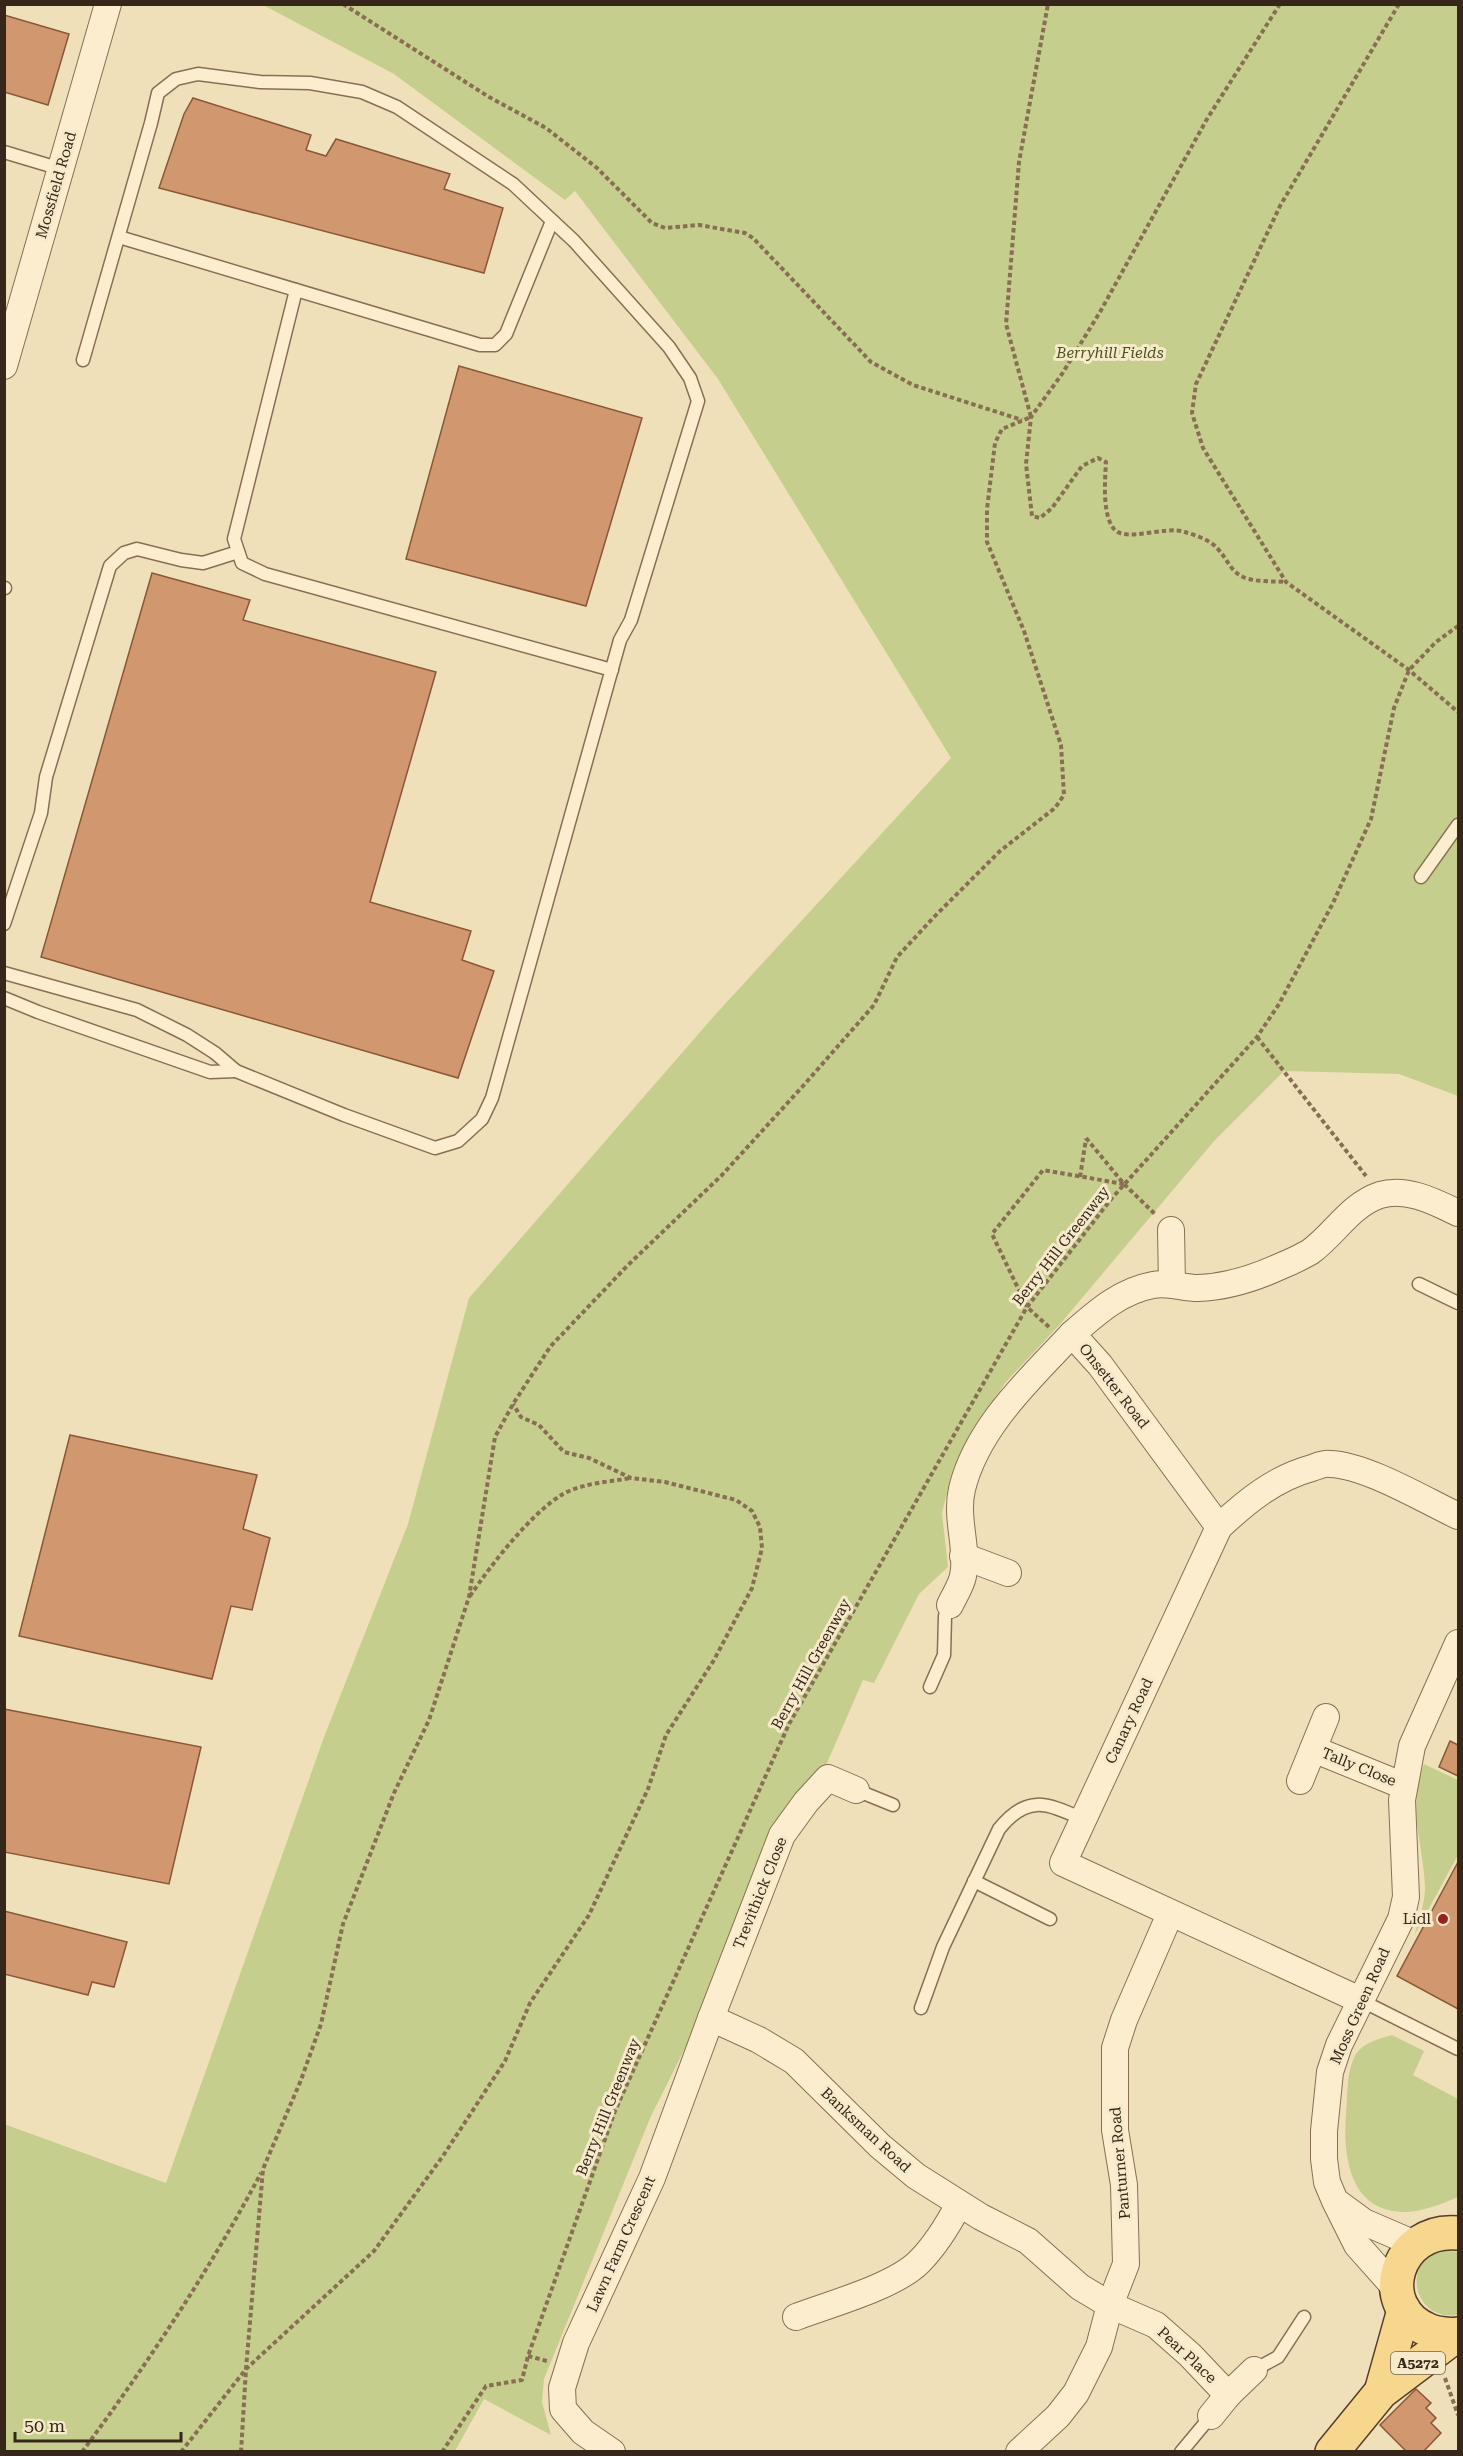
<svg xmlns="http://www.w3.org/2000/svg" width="1463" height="2456" viewBox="0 0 1463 2456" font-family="'Roboto Serif',serif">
<rect width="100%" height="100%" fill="#f0e0ba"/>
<!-- green -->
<g fill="#c6ce8e">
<path d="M263,5H1458V1096L1399,1074L1284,1071L1215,1140L1061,1323L1005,1383L970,1437L951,1476L942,1513L948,1567L919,1594L874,1683L863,1680L821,1777L651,2116L544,2379L542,2402L551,2435L484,2399L455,2451H5L4,2124L166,2183L324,1737L408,1524L469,1298L714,1016L951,758L718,379L575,191L565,200L394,74Z"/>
<path d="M1424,1764L1458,1780V1855L1414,1936C1419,1920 1425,1904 1425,1887C1423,1841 1407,1810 1424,1764Z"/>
<path d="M1392,2035L1424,2051L1413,2075L1458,2099V2197C1442,2204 1419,2213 1401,2212C1348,2209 1343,2153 1346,2113C1348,2094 1346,2071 1356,2054C1364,2042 1379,2039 1392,2035Z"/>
<path d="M1444,2250L1458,2252V2315C1412,2322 1400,2259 1444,2250Z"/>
</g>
<!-- building -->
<g fill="#d1976e" stroke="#885838" stroke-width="1.5">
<path d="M4,15L69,34L48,105L4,92Z"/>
<path d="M193,98L311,135L306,150L326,156L336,139L450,174L444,189L503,208L484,273L159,188L184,114Z"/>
<path d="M459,366L642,418L586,606L406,559Z"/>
<path d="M152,573L250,600L243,620L436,672L370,902L471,931L462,960L494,971L458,1078L41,957Z"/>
<path d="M70,1435L257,1475L243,1529L270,1538L252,1610L231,1606L212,1679L19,1636Z"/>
<path d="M4,1709L201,1747L169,1884L4,1852Z"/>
<path d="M1450,1741L1458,1745V1776L1439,1767Z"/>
<path d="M1458,1862V2009L1397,1976Z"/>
<path d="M4,1911L127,1942L114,1987L92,1982L88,1995L4,1974Z"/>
<path d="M1416,2389L1431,2403L1426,2408L1436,2418L1431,2423L1441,2433L1423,2452H1407L1380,2425Z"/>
</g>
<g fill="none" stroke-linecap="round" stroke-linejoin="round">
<defs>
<g id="lane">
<path d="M4,152L61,169"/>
<path d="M119,237L480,345H495L506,334L552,221"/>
<path d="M296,290L234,539L242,563L265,574L612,670"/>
<path d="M4,588H5"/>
<path d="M1421,877L1458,825"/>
<path d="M4,924L41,813L46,777L110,566L124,553L137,549L181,560L203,563L238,552"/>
<path d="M4,973L137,1010L187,1035L215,1053L236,1071L344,1115L435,1148L458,1141L482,1119L492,1098L620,640L631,620L698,401L690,378L669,347L574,241L513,184L397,107L362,92L310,83L260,82L198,74L176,79L158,93L151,123L83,360"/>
<path d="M4,998L38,1012L210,1072L236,1071"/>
<path d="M1419,1284L1458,1303"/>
<path d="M930,1687L944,1655L945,1616L950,1605"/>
<path d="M856,1790L893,1805"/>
<path d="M974,1881L1050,1919"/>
<path d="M1360,2000L1458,2049"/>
<path d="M921,2008L943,1947L999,1829C1027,1794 1046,1803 1083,1819"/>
<path d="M1254,2370L1278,2357L1304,2317"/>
<path d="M1181,2452L1211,2416"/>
</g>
<g id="street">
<path d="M4,366L108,4"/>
<path d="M1171,1230L1172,1284"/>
<path d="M1219,1527L1100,1365L1072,1334C1096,1313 1120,1291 1153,1285C1168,1282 1183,1288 1198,1288C1227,1287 1255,1278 1281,1266C1291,1262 1301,1257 1310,1252C1334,1235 1350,1205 1380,1195C1407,1187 1435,1202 1458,1213"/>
<path d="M963,1556L1008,1573"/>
<path d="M950,1605C954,1596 961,1586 963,1576C969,1550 955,1519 962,1489C977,1427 1030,1379 1072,1334"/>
<path d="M1313,1749L1404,1786"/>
<path d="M1300,1781L1326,1717"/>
<path d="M1360,2000L1063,1863L1219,1527C1247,1501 1275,1478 1312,1468C1318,1466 1324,1463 1330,1464C1366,1465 1424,1500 1458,1516"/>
<path d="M711,2018L759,2040L794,2061L880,2146L916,2176L981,2217L1028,2241L1080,2287L1110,2305L1156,2325L1190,2355L1228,2395L1254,2370"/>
<path d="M1338,2203L1364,2222L1415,2244"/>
<path d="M1397,2290L1357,2245L1335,2201L1327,2182L1324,2159V2131L1330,2072L1339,2045L1401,1919L1406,1897L1402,1800L1412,1746L1458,1643"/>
<path d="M796,2317C830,2304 894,2287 919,2262C936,2245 948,2225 959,2204"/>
<path d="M1211,2416L1228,2395"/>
<path d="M612,2452L583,2432L563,2409L562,2388L576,2343L652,2178L711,2018L782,1835L806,1802L828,1778L856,1790"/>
<path d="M1019,2452L1058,2416L1076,2393L1099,2347L1110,2305L1126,2264L1124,2185L1115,2130V2048L1124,2020L1170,1914"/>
</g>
<g id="primary">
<path d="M1456,2335C1447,2334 1436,2334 1428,2330C1373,2307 1395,2227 1458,2233"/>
<path d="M1381,2392L1404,2310"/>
<path d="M1332,2452L1381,2392L1458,2334"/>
</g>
</defs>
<!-- lane casing -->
<use href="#lane" stroke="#886f54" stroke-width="15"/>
<!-- street casing -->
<use href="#street" stroke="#886f54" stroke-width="28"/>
<!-- primary casing -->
<use href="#primary" stroke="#543d29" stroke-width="36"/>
<!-- path -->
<g stroke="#886f54" stroke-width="4" stroke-dasharray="4.5 3" stroke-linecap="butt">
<path d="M343,4L489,97L546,128L597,168L652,223L665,228L699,225L745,233L753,238L871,362L913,385L1022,420"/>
<path d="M1280,4L1207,119L1100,312L1062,374L1031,417L1026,464L1032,516L1040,518L1052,508L1082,466L1098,458L1106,462C1105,480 1102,515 1114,529C1125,543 1166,525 1185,532C1195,535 1210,540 1217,548C1228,559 1231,575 1249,579C1260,582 1274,581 1286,582"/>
<path d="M1399,4L1280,206L1196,384L1192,413L1203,448L1286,582L1409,670L1458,712"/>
<path d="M1257,1037L1366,1176"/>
<path d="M1086,1138L1124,1184L1156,1215"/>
<path d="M1080,1177L1086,1139"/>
<path d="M1049,1327L1027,1307L992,1234L1043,1170L1124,1184"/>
<path d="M470,1596C491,1565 531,1513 563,1494C583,1483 608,1482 631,1478"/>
<path d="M528,2356L547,2361"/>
<path d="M1445,2378L1458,2415"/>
<path d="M82,2452C148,2363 209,2271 261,2173"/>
<path d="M181,2452L246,2369L374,2251L443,2156L505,2061L530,2003L589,1915L648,1789L666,1735L714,1660L752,1588L762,1548L760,1527L752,1511L736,1500L665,1482L631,1478L589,1458L564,1452L539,1425L521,1417L513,1404"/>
<path d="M241,2452L246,2369L263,2169L301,2080L321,2024L343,1924L394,1793L429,1720L469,1597L495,1437L513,1404L550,1347L627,1266L722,1175L803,1086L874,1005L897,957L933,918L1000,851L1055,808L1064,795L1061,745L1024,631L987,542V509L995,443L1002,429L1031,417L1006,324L1019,162L1048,4"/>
<path d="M442,2452L486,2386L522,2380L528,2356L615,2111L789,1724L1027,1307L1112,1198L1257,1037L1279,1004L1333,903L1371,819L1394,708L1409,670L1436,642L1458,626"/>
</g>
<!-- lane -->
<use href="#lane" stroke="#fbedce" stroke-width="12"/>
<!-- street -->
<use href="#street" stroke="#fbedce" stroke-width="26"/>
<!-- primary -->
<use href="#primary" stroke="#f7d78e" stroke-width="33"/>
</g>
<!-- markers -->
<circle fill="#9a2021" stroke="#f7eaca" stroke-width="2" cx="1443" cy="1919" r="6"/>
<g text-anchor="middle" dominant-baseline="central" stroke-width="6" stroke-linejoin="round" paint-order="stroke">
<!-- shield labels -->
<rect fill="#f7eaca" stroke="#70624f" stroke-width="1.5" x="1391" y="2352" width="54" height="22" rx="4.5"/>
<g font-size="14" font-weight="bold" fill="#36271a">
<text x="1418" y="2363">A5272</text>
</g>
<!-- street labels -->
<g font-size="15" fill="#36271a" stroke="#f7eaca">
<text transform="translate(56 185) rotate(-74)">Mossfield Road</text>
<text transform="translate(1061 1246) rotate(-52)">Berry Hill Greenway</text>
<text transform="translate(1114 1386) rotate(52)">Onsetter Road</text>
<text transform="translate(811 1664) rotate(-61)">Berry Hill Greenway</text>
<text transform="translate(1129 1721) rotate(-65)">Canary Road</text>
<text transform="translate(1359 1767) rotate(22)">Tally Close</text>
<text transform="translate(760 1893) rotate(-68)">Trevithick Close</text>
<text transform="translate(1360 2006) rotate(-66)">Moss Green Road</text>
<text transform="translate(608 2107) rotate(-68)">Berry Hill Greenway</text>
<text transform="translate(866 2130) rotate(43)">Banksman Road</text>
<text transform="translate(1120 2163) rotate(-95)">Panturner Road</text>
<text transform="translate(621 2244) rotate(-66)">Lawn Farm Crescent</text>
<text transform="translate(1187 2355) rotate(43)">Pear Place</text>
</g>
<!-- park labels -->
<g font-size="15" font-style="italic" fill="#46531f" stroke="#f7eaca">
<text x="1110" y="353">Berryhill Fields</text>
</g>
<!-- poi labels -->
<g font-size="15" fill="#36271a" stroke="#f7eaca" text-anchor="end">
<text x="1431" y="1919">Lidl</text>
</g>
</g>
<!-- border -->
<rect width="1463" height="2456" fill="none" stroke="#36271a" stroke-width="12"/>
<!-- scale -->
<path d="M15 2432v9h166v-9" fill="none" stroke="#36271a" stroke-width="3"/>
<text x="24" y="2432" font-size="18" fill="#36271a" stroke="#f7eaca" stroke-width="4.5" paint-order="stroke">50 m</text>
</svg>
